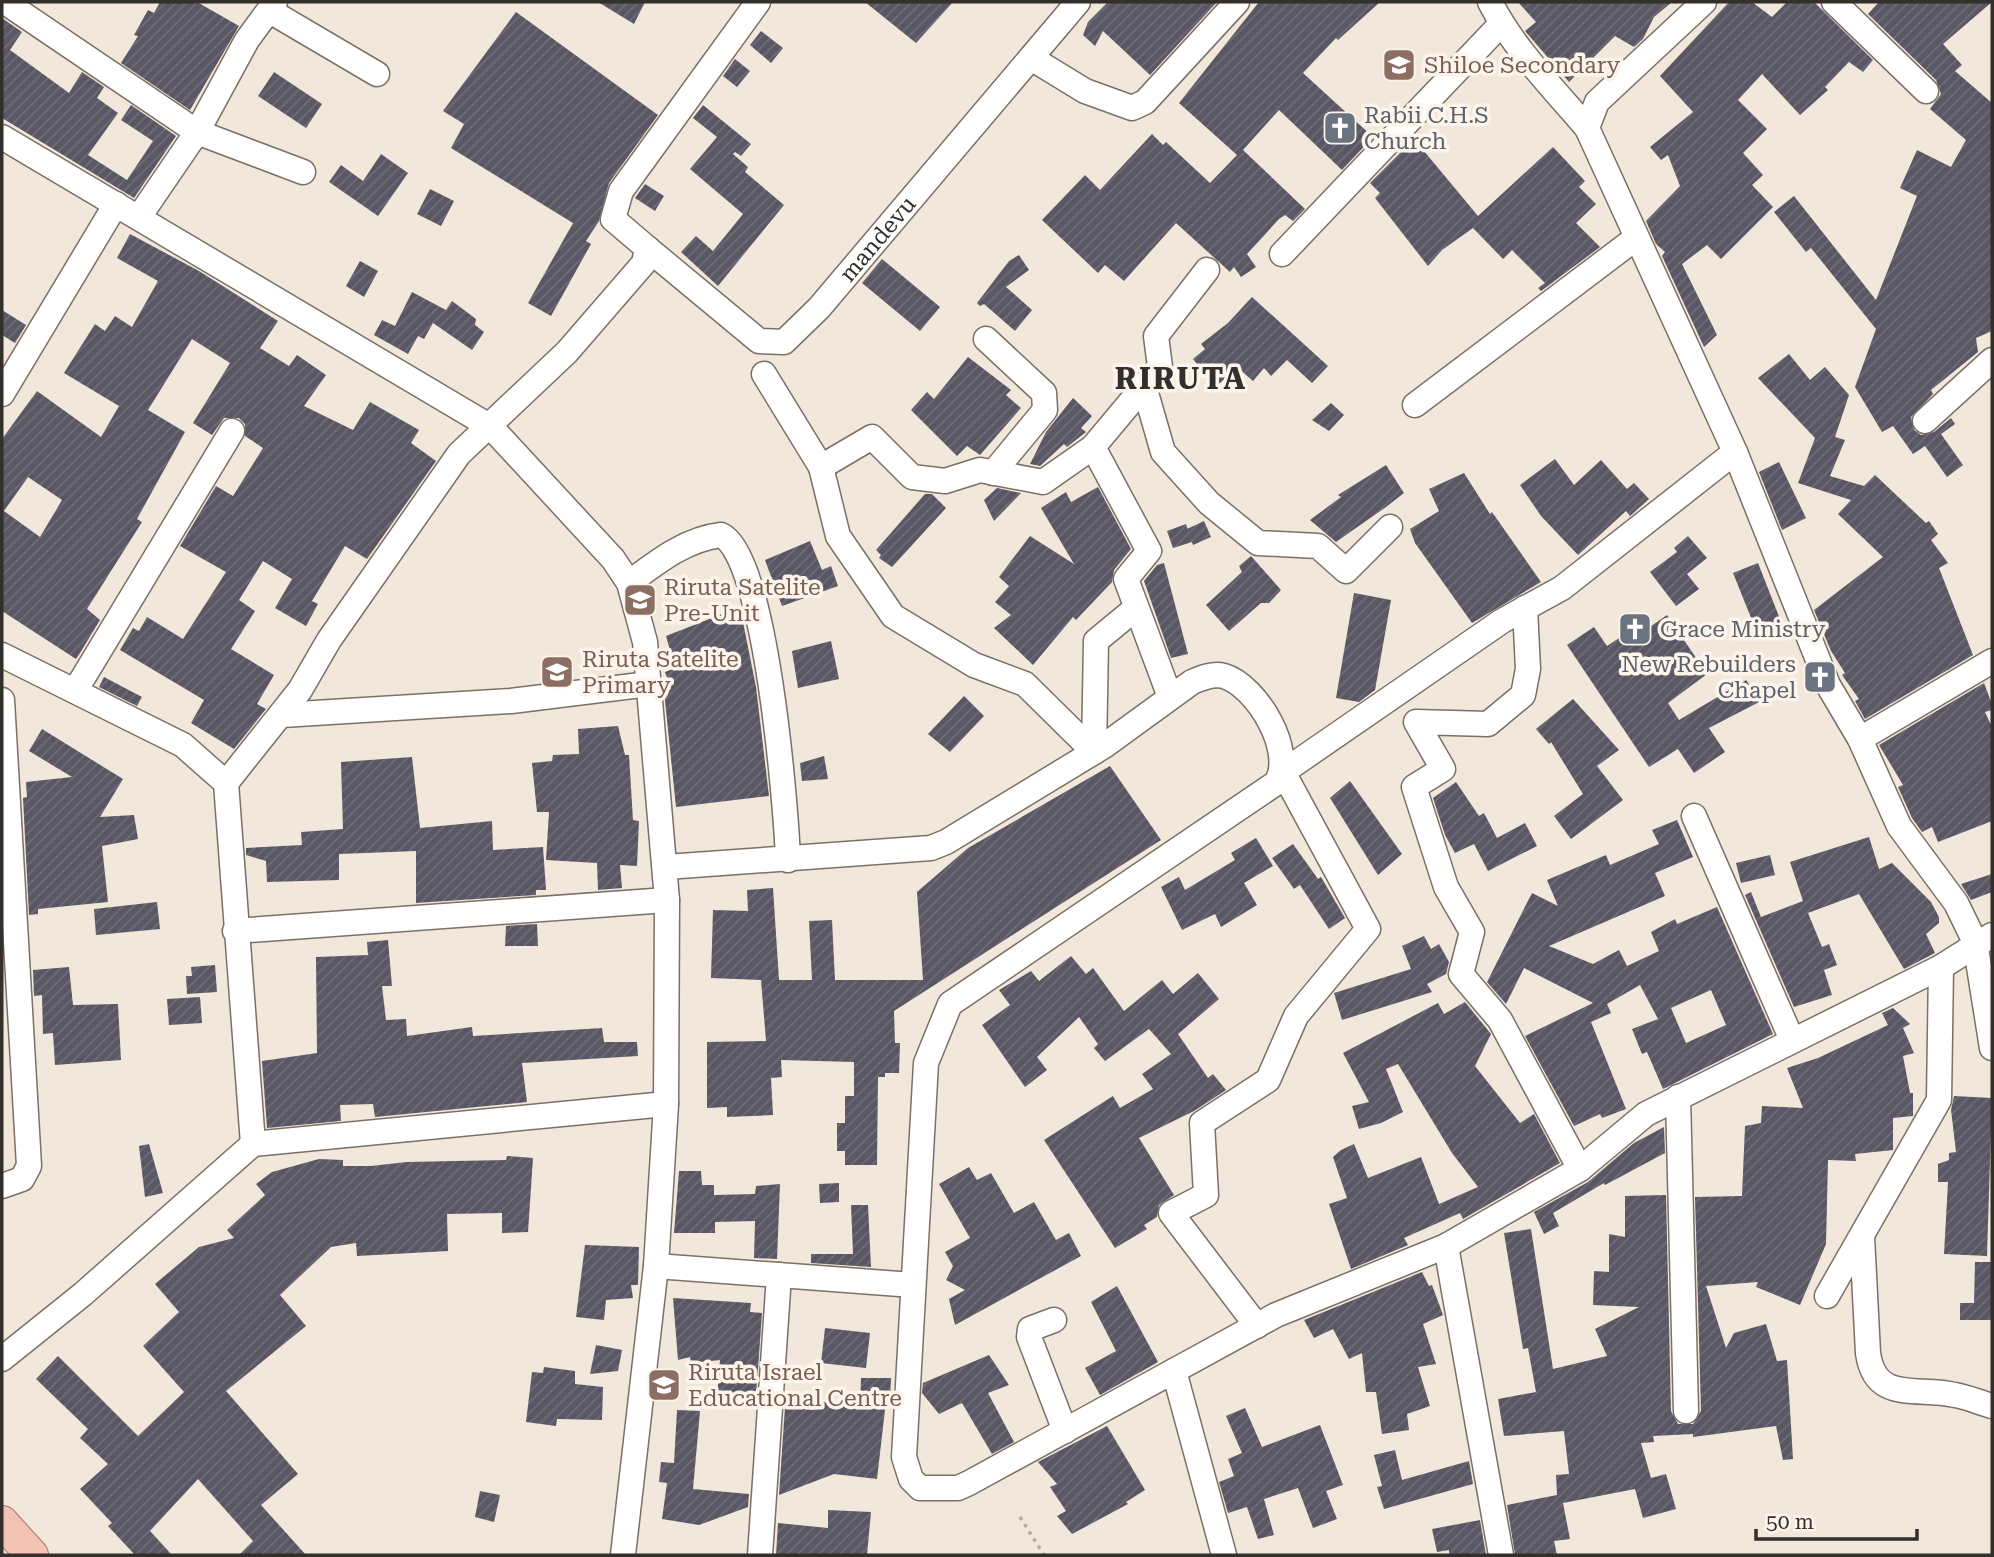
<svg xmlns="http://www.w3.org/2000/svg" width="1994" height="1557" viewBox="0 0 1994 1557" font-family="'Roboto Serif',serif">
<defs>
<pattern id="building-hatch" width="6" height="6" patternUnits="userSpaceOnUse" patternTransform="scale(1.75)"><rect width="6" height="6" fill="#595764"/><path d="M-1 1l2-2M0 6l6-6M5 7l2-2" fill="none" stroke="#6e6c76"/></pattern>
</defs>
<rect width="100%" height="100%" fill="#f2e7db"/>
<!-- building -->
<g fill="url(#building-hatch)" fill-rule="evenodd">
<path d="M160,2H197L239,26L190,110L121,63L138,36L134,35L148,10L154,13Z"/>
<path d="M598,2H645L634,24Z"/>
<path d="M865,2H953L916,43Z"/>
<path d="M1108,2H1217L1150,75L1103,31L1095,46L1083,35L1088,22Z"/>
<path d="M1259,2H1380L1338,40L1336,38L1303,73L1373,137L1342,170L1279,110L1243,150L1305,209L1293,221L1285,215L1279,219L1247,254L1256,267L1241,277L1234,267L1230,272L1176,223L1124,281L1105,265L1098,273L1042,220L1085,175L1100,190L1152,134L1163,145L1166,142L1210,183L1237,155L1179,103Z"/>
<path d="M1518,2H1672L1654,17L1643,39L1634,47L1615,36L1569,82L1525,31L1536,22Z"/>
<path d="M1729,2H1752L1772,17L1787,2H1814L1873,60L1863,72L1849,62L1825,87L1828,90L1800,115L1762,74L1738,100L1767,129L1743,153L1763,175L1752,185L1773,207L1721,259L1707,245L1682,264L1717,335L1704,347L1662,256L1665,252L1656,244L1646,221L1680,186L1668,155L1661,160L1650,147L1693,112L1660,76Z"/>
<path d="M1879,2H1992L1943,44L1962,65L1955,71L1992,103V331L1976,338L1978,352L1931,390L1933,394L1911,417L1914,430L1921,435L1934,432L1951,418L1955,424L1941,434L1963,465L1947,477L1925,446L1913,454L1893,426L1882,432L1855,387L1876,329L1811,248L1806,252L1774,212L1794,196L1876,300L1917,196L1900,188L1917,150L1951,167L1966,140L1930,109L1941,94L1936,80L1868,14Z"/>
<path d="M516,12L658,115L609,183L599,221L586,241L591,244L551,316L528,303L573,223L451,148L464,124L443,111Z"/>
<path d="M2,18L22,32L10,50L69,93L82,72L104,87L97,98L118,113L88,155L127,180L153,141L121,120L131,105L176,136L134,198L2,118Z"/>
<path d="M761,31L783,48L771,63L750,45Z"/>
<path d="M735,59L750,71L737,87L723,76Z"/>
<path d="M274,72L322,104L306,128L258,96Z"/>
<path d="M703,105L751,144L741,156L735,152L733,154L748,167L745,172L784,205L718,286L681,252L696,236L713,251L743,214L690,169L717,137L693,118Z"/>
<path d="M1414,139L1478,216L1553,147L1585,181L1579,187L1596,204L1576,223L1600,247L1541,291L1538,288L1545,283L1512,250L1503,259L1473,228L1442,250L1428,266L1375,198L1380,193L1370,183Z"/>
<path d="M381,154L408,173L378,216L329,182L341,165L363,181Z"/>
<path d="M645,184L664,196L655,211L635,198Z"/>
<path d="M430,189L454,201L441,226L417,214Z"/>
<path d="M130,234L199,271L278,321L260,348L289,366L297,355L326,375L304,406L353,430L370,402L419,430L411,443L436,461L367,559L345,546L312,601L318,604L306,626L275,608L292,579L263,561L239,600L255,611L231,649L274,675L257,704L266,709L234,749L191,723L204,700L120,650L133,628L139,631L147,617L183,639L226,572L180,546L216,486L233,496L263,448L245,436V424L239,418H224L212,435L193,423L230,363L192,339L148,410L185,432L137,519L142,522L87,609L100,620L80,653L76,659L2,611V439L37,391L101,437L119,406L64,373L95,324L105,331L115,316L132,327L158,281L117,258ZM28,477L62,500L40,537L4,511Z"/>
<path d="M1019,255L1029,270L1006,287L1032,310L1015,331L984,304L980,306L977,303L1009,261Z"/>
<path d="M882,259L940,307L920,331L862,283Z"/>
<path d="M360,261L378,271L364,297L346,286Z"/>
<path d="M412,292L446,310L452,301L476,319L475,325L484,332L472,350L433,323L424,339L418,336L408,354L374,335L382,320L395,326Z"/>
<path d="M1252,297L1328,366L1312,383L1287,360L1271,376L1264,368L1253,381L1238,368L1215,387L1193,359L1205,349L1201,344L1228,323Z"/>
<path d="M2,310L26,325L15,343L2,335Z"/>
<path d="M1789,354L1810,380L1825,367L1849,395L1835,437L1845,440L1830,476L1864,486L1875,475L1926,523L1929,521L1938,534L1931,540L1948,563L1939,568L1973,655L1865,719L1855,701L1859,699L1842,675L1845,673L1831,651L1814,610L1883,557L1838,514L1851,500L1798,483L1815,438L1758,378Z"/>
<path d="M968,357L1011,390L1006,395L1021,408L980,455L967,446L957,456L911,410L927,392L934,399Z"/>
<path d="M1073,398L1092,416L1081,428L1086,432L1067,447L1064,444L1040,466L1030,464L1046,432Z"/>
<path d="M1331,403L1344,415L1329,431L1312,420Z"/>
<path d="M1555,459L1574,485L1601,460L1627,489L1634,483L1649,499L1630,516L1626,511L1578,555L1541,516L1520,485Z"/>
<path d="M1779,462L1806,518L1782,530L1759,472Z"/>
<path d="M1386,465L1404,493L1386,507L1336,542L1310,520L1341,497L1338,495Z"/>
<path d="M1464,473L1490,514L1492,512L1541,582L1472,623L1415,543L1410,529L1439,511L1429,489Z"/>
<path d="M1098,487L1131,549L1114,570L1112,582L1076,620L1073,617L1033,665L994,628L1011,615L995,602L1009,586L999,577L1030,536L1074,564L1041,508L1066,492L1071,502Z"/>
<path d="M997,488L1021,493L994,521L984,500Z"/>
<path d="M925,494H932L946,508L892,567L879,558L881,555L876,550Z"/>
<path d="M1204,521L1211,537L1193,545L1187,529Z"/>
<path d="M1186,524L1192,542L1173,548L1167,531Z"/>
<path d="M1688,536L1707,558L1687,574L1699,589L1676,606L1650,572L1677,552L1674,548Z"/>
<path d="M810,541L822,570L831,566L838,586L782,606L765,560Z"/>
<path d="M1251,556L1281,590L1269,603H1261L1229,631L1206,605L1242,572L1239,566Z"/>
<path d="M1164,563L1188,654L1171,658L1144,581L1157,565Z"/>
<path d="M1758,563L1780,619L1758,635L1733,573Z"/>
<path d="M1354,593L1391,600L1375,690L1359,702L1336,698Z"/>
<path d="M740,607L756,687L769,796L676,807L664,691L671,689L665,672L675,668L666,636Z"/>
<path d="M1667,615L1707,674L1668,703L1679,720L1746,680L1761,701L1709,728L1725,752L1694,773L1678,749L1649,767L1567,645L1594,627L1607,646L1639,625L1644,631Z"/>
<path d="M831,641L839,679L798,688L792,651Z"/>
<path d="M104,677L142,697L137,706L99,687Z"/>
<path d="M1984,683L1992,704V710L1985,712L1992,727V821L1938,842L1932,827L1922,832L1912,818L1898,787L1903,785L1879,745Z"/>
<path d="M964,696L984,716L950,752L928,734Z"/>
<path d="M1573,699L1619,750L1597,766L1623,800L1571,839L1554,816L1583,794L1551,742L1549,744L1536,729Z"/>
<path d="M618,726L625,755H629L633,820L639,821L637,866L620,865L622,888L598,890L597,863L546,860L549,812H537L532,763L552,761L553,755L579,754L578,729Z"/>
<path d="M42,729L123,779L100,817L134,815L138,839L102,846L108,902L38,909V914L29,915L23,798L27,797L26,782L72,777L29,751Z"/>
<path d="M824,756L828,779L802,781L800,763Z"/>
<path d="M412,757L420,828L492,821L493,850L543,847L546,890H536V895L416,903V851L339,854V880L267,882L266,861L246,855V848L302,845L301,832L343,829L341,762Z"/>
<path d="M1110,766L1161,840L894,1011L895,1043H900L899,1073H885V1077H878L877,1165H845V1151H837V1123H845V1096H854V1062L781,1060L782,1077L771,1078L773,1115L727,1117V1107L707,1108V1042L766,1041L761,980L711,978L713,910L748,911L747,890L773,888L779,980H812L809,921L832,920L835,980H923L917,892L968,848Z"/>
<path d="M1350,781L1402,854L1378,875L1330,798Z"/>
<path d="M1456,782L1479,816L1484,813L1497,838L1525,823L1537,846L1488,871L1474,844L1455,853L1445,835L1433,798Z"/>
<path d="M1677,820L1693,857L1655,873L1665,896L1549,946L1593,964L1619,950L1627,966L1659,951L1651,932L1675,919L1677,924L1717,907L1773,1034L1663,1089L1647,1052L1642,1054L1632,1029L1658,1019L1640,985L1607,1004L1611,1013L1591,1022L1626,1109L1602,1118L1600,1114L1574,1126L1525,1036L1593,1003L1524,968L1506,1004L1487,982L1532,893L1558,906L1547,880L1606,855L1610,865L1659,844L1652,830ZM1711,990L1726,1025L1686,1043L1671,1008Z"/>
<path d="M1869,837L1879,869L1892,863L1931,902L1939,917V923L1926,934L1935,953L1904,969L1859,894L1808,913L1822,947L1829,944L1837,965L1824,970L1832,995L1794,1007L1745,895L1751,892L1761,917L1803,901L1790,862Z"/>
<path d="M1256,838L1273,866L1244,883L1257,905L1221,927L1215,914L1182,930L1161,887L1179,877L1185,890L1235,860L1231,853Z"/>
<path d="M1293,844L1318,879L1321,877L1345,918L1329,929L1300,885L1294,889L1272,858Z"/>
<path d="M1770,855L1775,875L1741,883L1736,863Z"/>
<path d="M1992,874V892L1971,900L1961,884Z"/>
<path d="M157,902L160,929L96,935L94,909Z"/>
<path d="M537,924L538,946H505L506,926Z"/>
<path d="M1424,936L1431,949L1439,944L1449,962L1446,974L1427,984L1432,992L1342,1020L1334,993L1411,969L1402,946Z"/>
<path d="M388,940L392,986H382L386,1020L406,1019L407,1036L472,1027L473,1036L602,1028L604,1042H637L638,1056L522,1063L527,1102L375,1117L373,1104L340,1105L341,1121L267,1128L262,1061L317,1053L316,957L368,955L367,942Z"/>
<path d="M1071,956L1086,974L1093,968L1124,1011L1162,980L1173,994L1198,973L1219,999L1178,1034L1208,1078L1213,1074L1226,1090L1194,1111L1139,1138L1174,1195L1159,1205L1157,1217L1144,1225L1147,1229L1115,1248L1044,1140L1113,1096L1120,1108L1153,1089L1142,1074L1171,1054L1149,1029L1105,1061L1094,1048L1098,1044L1079,1017L1037,1057L1047,1070L1025,1087L982,1025L1010,1005L999,990L1031,971L1039,981Z"/>
<path d="M215,965L217,992L187,994L186,976H192L191,967Z"/>
<path d="M69,967L73,1005L118,1004L121,1060L55,1065L53,1033L43,1034L42,995L34,996L33,970Z"/>
<path d="M200,997L202,1023L169,1025L167,999Z"/>
<path d="M1465,1002L1491,1034L1475,1066L1520,1123L1534,1114L1560,1163L1463,1219L1460,1213L1404,1238L1408,1245L1351,1269L1329,1204L1347,1198L1333,1157L1341,1150L1354,1144L1368,1178L1421,1157L1439,1204L1478,1187L1452,1153L1398,1064L1386,1069L1403,1112L1381,1123L1359,1129L1352,1106L1369,1102L1343,1053L1438,1003L1444,1014Z"/>
<path d="M1893,1008L1910,1024L1903,1028L1914,1053L1903,1056L1910,1093H1913V1116L1893,1118V1150L1855,1154L1856,1161L1828,1160L1826,1244L1800,1305L1756,1287L1758,1282L1706,1286L1726,1348L1734,1333L1766,1324L1777,1361L1787,1360L1793,1459L1783,1460L1776,1426L1693,1437V1434L1653,1436L1654,1442L1641,1443L1651,1478L1666,1474L1676,1509L1643,1518L1635,1489L1563,1503L1570,1539L1554,1541L1557,1555H1515L1507,1505L1557,1495L1556,1475L1569,1474L1564,1431L1504,1436L1498,1399L1536,1392L1528,1348L1523,1349L1504,1233L1531,1229L1553,1369L1607,1356L1595,1329L1639,1307L1593,1305L1594,1271L1609,1272V1234L1625,1237V1196L1666,1195L1671,1411L1678,1424H1693L1701,1411L1695,1197L1742,1196L1745,1126L1761,1123L1762,1106L1803,1108L1787,1068L1818,1058L1888,1025L1882,1013Z"/>
<path d="M1954,1096L1992,1098L1987,1256L1944,1254L1948,1182H1938V1164L1949,1160V1153L1956,1152L1951,1110Z"/>
<path d="M1664,1127L1665,1153L1605,1185L1604,1183L1553,1213L1559,1226L1544,1234L1534,1212L1588,1182L1634,1143Z"/>
<path d="M149,1144L163,1193L145,1197L139,1146Z"/>
<path d="M507,1156L533,1158L528,1232L502,1233V1213L447,1214L448,1251L357,1256L356,1243L331,1247L280,1295L306,1326L226,1391L298,1474L261,1505L306,1555H239L253,1541L198,1479L150,1531L172,1555H135L108,1526L112,1523L80,1489L108,1464L80,1438L88,1429L36,1379L58,1356L138,1436L184,1392L143,1346L179,1312L155,1284L199,1247L234,1238L227,1230L265,1195L256,1184L272,1172L319,1159L343,1160V1166H371L407,1162L506,1160Z"/>
<path d="M969,1167L977,1180L991,1173L1014,1213L1034,1202L1056,1240L1069,1233L1081,1256L955,1325L949,1299L965,1290L946,1280L953,1266L945,1252L970,1238L939,1184Z"/>
<path d="M679,1171H701L702,1185H714V1195L755,1194L756,1186L780,1184L777,1259L754,1258L755,1221L715,1222V1233H674Z"/>
<path d="M839,1183V1202L820,1203L819,1184Z"/>
<path d="M851,1205H868L871,1267L811,1263V1254H853Z"/>
<path d="M585,1245L639,1247L638,1285H631L633,1298L606,1300L604,1320L576,1317Z"/>
<path d="M1975,1262H1992V1320H1960V1303H1974Z"/>
<path d="M1422,1272L1429,1286L1432,1285L1443,1315L1423,1324L1436,1364L1418,1367L1430,1406L1407,1414L1409,1430L1382,1434L1376,1392H1366L1362,1353L1349,1359L1333,1329L1314,1338L1304,1320Z"/>
<path d="M1117,1286L1158,1362L1100,1395L1085,1368L1116,1351L1091,1302Z"/>
<path d="M673,1298L751,1303L750,1312L762,1313L756,1397L717,1396L720,1360L691,1363L690,1357L678,1360Z"/>
<path d="M825,1328L870,1333L866,1368L821,1363Z"/>
<path d="M596,1345L622,1350L618,1371L590,1374Z"/>
<path d="M989,1355L1009,1385L988,1393L1014,1442L992,1454L962,1403L939,1414L922,1393L923,1383Z"/>
<path d="M544,1367L575,1371V1384L603,1387L602,1420L557,1419L556,1426L526,1422L532,1372L543,1373Z"/>
<path d="M861,1378H891L890,1401H886L877,1479L834,1474L779,1495L785,1407L813,1410L814,1401L860,1406Z"/>
<path d="M1245,1408L1262,1447L1320,1425L1343,1485L1326,1491L1337,1519L1313,1528L1298,1488L1264,1499L1274,1535L1258,1539L1247,1507L1228,1513L1219,1482L1234,1476L1228,1459L1242,1453L1226,1416Z"/>
<path d="M677,1410L700,1411L693,1489L749,1494L748,1507L699,1525L662,1519L667,1483L659,1482L661,1462L674,1463Z"/>
<path d="M1107,1426L1145,1490L1126,1502L1128,1504L1072,1534L1057,1516L1066,1511L1050,1487L1057,1484L1038,1462Z"/>
<path d="M1395,1450L1402,1480L1469,1461L1473,1484L1384,1509L1377,1487L1382,1486L1374,1455Z"/>
<path d="M480,1491L500,1495L494,1522L475,1517Z"/>
<path d="M828,1510L871,1512L867,1555H776L778,1523L828,1528Z"/>
<path d="M1480,1520L1486,1555H1449V1550L1437,1552L1432,1529Z"/>
</g>
<g fill="none" stroke-linecap="round" stroke-linejoin="round">
<defs>
<g id="minor">
<path d="M5,2L197,132L303,172"/>
<path d="M1490,2C1514,49 1553,88 1587,128"/>
<path d="M1704,2L1597,102L1587,128L1735,452L1828,685L1860,739L1899,826L1956,903L1975,942L1992,1048"/>
<path d="M1834,2L1926,91"/>
<path d="M270,11L377,74"/>
<path d="M1031,58L1085,91L1132,108L1145,102L1237,2"/>
<path d="M2,137L491,427L613,559L629,583L645,642L667,900L666,1104L656,1266L623,1555"/>
<path d="M139,217L197,132L247,40L275,2"/>
<path id="s1" d="M647,248L759,341L784,342L819,308L1078,2"/>
<path d="M1282,254L1501,24"/>
<path d="M986,339L1044,393L1045,410L993,473"/>
<path d="M764,374L821,467L872,437L912,477L945,481L980,470L1043,482L1093,447"/>
<path d="M1144,386L1163,452L1209,503L1258,543L1318,546L1346,571L1390,527"/>
<path d="M2,394L116,204"/>
<path d="M1415,405L1636,238"/>
<path d="M1925,421L1992,360"/>
<path d="M821,467L838,536L893,616L974,665L1025,684L1094,752"/>
<path d="M629,583C657,562 686,539 721,535C766,555 786,806 788,860"/>
<path d="M1525,608L1528,669L1523,695L1488,724L1416,722L1443,769L1414,787L1446,887L1472,932L1461,974L1500,1020L1580,1169"/>
<path d="M2,655L183,745L226,783L253,1144"/>
<path d="M75,691L232,431"/>
<path d="M1170,697L1126,579L1149,551L1093,447L1160,367L1156,336L1207,270"/>
<path d="M2,700L29,1166L22,1179L2,1186"/>
<path d="M282,715L511,701L649,684"/>
<path d="M1860,739L1992,661"/>
<path d="M1094,752L1096,641L1136,608"/>
<path d="M226,783L300,690L329,640L459,454L567,352L644,263L647,248L613,219L621,191L758,2"/>
<path d="M1694,816L1792,1040"/>
<path d="M666,867L931,848L946,842L1104,746L1192,682C1201,678 1213,673 1224,676C1257,686 1296,752 1276,783L950,1004L926,1063L904,1457L911,1479L920,1488H958L969,1483L1276,1315L1446,1246L1580,1169L1646,1114L1941,967L1992,935"/>
<path d="M235,931L667,900"/>
<path d="M1678,1097L1686,1411"/>
<path d="M1862,1236L1868,1353C1875,1404 1918,1386 1955,1395C1968,1397 1980,1403 1992,1406"/>
<path d="M1446,1246L1501,1555"/>
<path d="M656,1266L913,1285"/>
<path d="M1827,1296L1939,1100L1941,967"/>
<path d="M1054,1320L1030,1329L1029,1337L1065,1431"/>
<path d="M1257,1326L1171,1213L1206,1195L1202,1123L1268,1080L1296,1016L1368,929L1283,772L1502,621L1562,588L1735,452"/>
<path d="M2,1359L83,1294L253,1144L666,1104"/>
<path d="M1174,1371L1224,1555"/>
<path d="M760,1555L779,1275"/>
</g>
<path id="major" d="M2,1522L32,1555"/>
</defs>
<!-- minor casing -->
<use href="#minor" stroke="#7a7065" stroke-width="27"/>
<!-- major casing -->
<use href="#major" stroke="#a97462" stroke-width="34"/>
<!-- path -->
<path stroke="#b5aca3" stroke-width="3.5" stroke-dasharray="3.5 5" stroke-linecap="butt" d="M1020,1517L1044,1555"/>
<!-- minor -->
<use href="#minor" stroke="#fff" stroke-width="24"/>
<!-- major -->
<use href="#major" stroke="#f2c2b2" stroke-width="32"/>
</g>
<!-- icons -->
<defs>
<symbol id="school-square" viewBox="-11 -11 22 22"><rect x="-9" y="-9" width="18" height="18" rx="4" fill="#8d6e63" stroke="#fdf5eb"/><path d="M0-5L7-2L0 1L-7-2ZM-4 1L0 2.5L4 1V4Q0 6-4 4Z" fill="#fff"/></symbol>
<symbol id="church-square" viewBox="-11 -11 22 22"><rect x="-9" y="-9" width="18" height="18" rx="4" fill="#6b7280" stroke="#fdf5eb"/><path d="M-1.2-6h2.4v3.5h3.3v2.4h-3.3V6h-2.4V-.1h-3.3v-2.4h3.3Z" fill="#fff"/></symbol>
</defs>
<g fill-rule="evenodd">
<use href="#school-square" x="1380" y="46" width="38" height="38"/>
<use href="#church-square" x="1321" y="109" width="38" height="38"/>
<use href="#school-square" x="621" y="581" width="38" height="38"/>
<use href="#church-square" x="1616" y="610" width="38" height="38"/>
<use href="#school-square" x="538" y="653" width="38" height="38"/>
<use href="#church-square" x="1801" y="658" width="38" height="38"/>
<use href="#school-square" x="645" y="1366" width="38" height="38"/>
</g>
<g text-anchor="middle" dominant-baseline="central" stroke-width="7" stroke-linejoin="round" paint-order="stroke">
<!-- education labels -->
<g font-size="23" fill="#785e54" stroke="#fdf5eb" text-anchor="start">
<text x="1424" y="65">Shiloe Secondary</text>
<text x="664" y="587">Riruta Satelite<tspan x="664" dy="26">Pre-Unit</tspan></text>
<text x="582" y="659">Riruta Satelite<tspan x="582" dy="26">Primary</tspan></text>
<text x="688" y="1372">Riruta Israel<tspan x="688" dy="26">Educational Centre</tspan></text>
</g>
<!-- worship labels -->
<g font-size="23" fill="#5b616d" stroke="#fdf5eb" text-anchor="start">
<text x="1364" y="115">Rabii C.H.S<tspan x="1364" dy="26">Church</tspan></text>
<text x="1660" y="629">Grace Ministry</text>
<text x="1796" y="664" text-anchor="end">New Rebuilders<tspan x="1796" dy="26">Chapel</tspan></text>
</g>
<!-- street labels -->
<g font-size="23" fill="#332f2b" stroke="#fdf5eb">
<text stroke="none"><textPath href="#s1" startOffset="310">mandevu</textPath></text>
</g>
<!-- district labels -->
<g font-size="30" font-weight="bold" letter-spacing="2" fill="#332f2b" stroke="#fdf5eb">
<text x="1181" y="378">RIRUTA</text>
</g>
</g>
<!-- border -->
<rect width="1994" height="1557" fill="none" stroke="#332f2b" stroke-width="7"/>
<!-- scale -->
<path d="M1756 1529v10h161v-10" fill="none" stroke="#332f2b" stroke-width="3.5"/>
<text x="1766" y="1529" font-size="21" fill="#332f2b" stroke="#fdf5eb" stroke-width="5" paint-order="stroke">50 m</text>
</svg>
